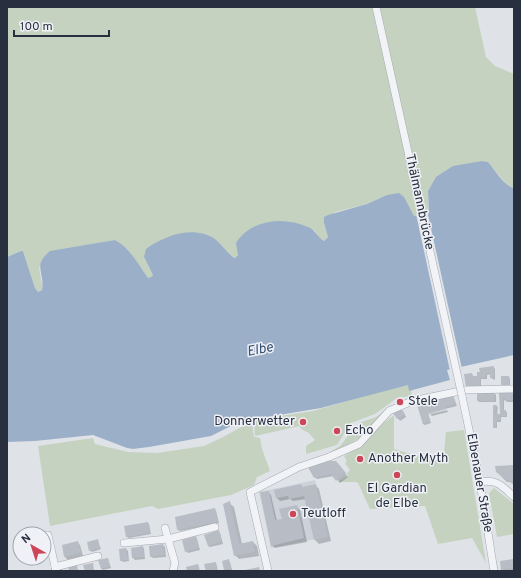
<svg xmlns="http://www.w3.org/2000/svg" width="521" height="578" viewBox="0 0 521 578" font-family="Overpass,sans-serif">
<rect width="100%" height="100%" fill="#dfe3e8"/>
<!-- built -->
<path fill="#cdd2da" d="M315,480L327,537L271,548L259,492Z"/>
<!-- green -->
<g fill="#c5d2c0">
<path d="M7,7H475L486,57L495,66L514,74V188L513,189C503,182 496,171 488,162L482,161L467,165H460L432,185L428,191V198L429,213L414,216L387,195L367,204L335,212L324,223L328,237L324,241L319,237L314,230L238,255L235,258C231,256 219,243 214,239L144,257L153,275L151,277L148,278L128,250L115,240L72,248L39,267L42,285V290L38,292L35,288L23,251H21L7,257Z"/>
<path d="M410,383L412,396L397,398L375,414L351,423L337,445L306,454V446L315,440L309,433L301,429L300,426L255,436L254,420L313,411Z"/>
<path d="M403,400H410L382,414L376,420L365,433L359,427V423L376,417L399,401Z"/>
<path d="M394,415V449L443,463L446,432L464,430L486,563L472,538L438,544L425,506L370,509L358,483L355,482H338L348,476L347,473L350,470L345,463L347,461L344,456L364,444L380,426Z"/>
<path d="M252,424L254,437L260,438L262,449L270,471L257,477L254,485L231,495L158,509L152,506L50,526L38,446L93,438L95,444L128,452L157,453L204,446L225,436L243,426Z"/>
<path d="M355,428L363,436L355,441L332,453L331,451C342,447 346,438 352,429Z"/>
<path d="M494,488L514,504V534L497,537L489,493Z"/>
</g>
<!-- water -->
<path fill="#9bb0c8" d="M482,161L488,162C495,170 504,186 514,188V355L447,370L450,380L409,391L408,385L321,408L261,418L231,426L211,436L149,447L133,449L127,448L93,435L35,441L7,442V257L21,251H23L35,288L38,292L42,290C45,272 32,266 50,251L115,240C130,248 138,264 148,278L151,277L153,275L144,257L146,249C165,235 194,225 215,239C221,244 230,256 235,258L238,255L236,243C251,219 284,216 308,227C316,230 317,237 324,241L328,237L324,223V217L328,215L367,204L387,195L399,193L404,197L414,216L429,213L428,191L436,177L453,166Z"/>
<!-- pier -->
<path fill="#dfe3e8" d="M427,210L462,369L450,371L416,214L427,212Z"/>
<!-- shadow -->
<g fill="#0003">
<path d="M493,367L495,369V380L491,378V374L487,375V379H481V388L494,393L496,395V402H479L478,400V393H473L467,387L472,374L474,377H478Z"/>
<path d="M509,377L510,379V386H504L502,384Z"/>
<path d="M500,393H514V402H508L504,400V411L507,412V417H501V422H497V428H494V406L498,407L497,414L501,415Z"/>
<path d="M453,396L457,406L428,413L431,423L425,425L423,424L418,405Z"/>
<path d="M447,410L448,412L432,416L430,414Z"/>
<path d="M403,411L406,417L400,421L395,414Z"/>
<path d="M339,465L348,477L340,483L334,476L317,479L315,477Z"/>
<path d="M514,466V485L510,482H507L497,472Z"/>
<path d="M301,485L303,488L315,485L319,489L331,541L319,544L315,540L306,499L293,501L290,499L280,501L277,498L275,490Z"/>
<path d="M268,492L271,495L277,521L283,520L296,506L300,510L307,542L275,548L272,545Z"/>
<path d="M229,503L234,507L242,544L253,542L257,546L259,556L239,559L235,555Z"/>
<path d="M214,509L216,511L219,523L180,531L178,530Z"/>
<path d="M147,523L149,524L151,534L129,538L127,537Z"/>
<path d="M218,532L220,533L223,544L210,547L208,546Z"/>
<path d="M196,537L197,539L200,550L188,553L186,551Z"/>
<path d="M97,540L101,549L92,552L90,550Z"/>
<path d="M77,542L80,545L83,556L68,560L65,557Z"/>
<path d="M163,545L165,547L166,557L153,558L151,556Z"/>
<path d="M143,547L144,549L145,559L135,560L133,558Z"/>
<path d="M126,549L128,551L129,561L123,562L121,560Z"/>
<path d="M108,559L111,568L103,570L101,568Z"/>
<path d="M228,560L230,562L232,570L226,571L225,570Z"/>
<path d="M514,560V570L504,571L502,569Z"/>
</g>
<!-- building -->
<g fill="#b7bcc5">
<path d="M494,366V378H490V373L486,374L485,378H480V386L466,388L464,374L472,373V376H477V372H480L479,368Z"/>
<rect x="501" y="376" width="8" height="9"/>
<rect x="477" y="392" width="17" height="9"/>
<path d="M499,392H514V400H505V398H503V410H506V416H500V420H497L496,428H493V405H497L495,413L500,414Z"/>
<path d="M453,395L456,404L445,407L446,409L428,414L430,422L423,424L417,405Z"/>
<path d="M401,408L405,415L397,419L393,413Z"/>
<path d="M329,461H336L346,473L336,481L331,474L314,478L308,467Z"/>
<path d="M514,465V485L496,472L495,466Z"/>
<path d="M301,484L302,487L316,484L328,537L314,540L304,496L289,499L288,496L276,498L274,490Z"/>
<path d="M269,491L275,520L282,519L279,509L297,505L304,538L271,546L260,492Z"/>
<path d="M230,501L239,544L253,541L255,552L234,556L223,504Z"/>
<path d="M215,508L218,522L177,530L175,517Z"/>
<path d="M148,522L150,533L126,537L124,526Z"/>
<path d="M219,530L222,542L208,546L204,535Z"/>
<path d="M196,536L199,548L185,552L182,540Z"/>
<path d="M98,539L100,548L89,551L87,542Z"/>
<path d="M78,541L81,553L64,557L62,545Z"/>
<path d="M163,544L165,555L150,557L149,546Z"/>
<path d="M143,546L144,557L132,558L131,548Z"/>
<path d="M126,548L128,560L120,561L119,549Z"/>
<path d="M108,558L110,566L101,569L98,560Z"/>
<path d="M229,559L231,569L224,570L222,561Z"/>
<path d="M514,559V568L501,570L500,561Z"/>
<path d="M216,562L218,571H206L204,564Z"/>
<path d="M93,563L94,571H85L83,565Z"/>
<path d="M198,564L200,571H187L186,567Z"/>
<path d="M77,565L78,571H69L68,567Z"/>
<path d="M259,567L260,571H246L245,570Z"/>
</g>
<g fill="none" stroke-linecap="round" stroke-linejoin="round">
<defs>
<g id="minor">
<path d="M462,396L480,482L494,571"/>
<path d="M480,482C497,479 502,486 514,497"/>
<path d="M165,528L175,563L173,571"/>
<path d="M48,535L56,571"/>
<path d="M124,543L168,539L215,527"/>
<path d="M55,567L98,556"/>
<path d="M268,571L250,492L299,467L329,457L359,444L389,411L412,401L465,390L514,389"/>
</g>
</defs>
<!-- minor casing -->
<use href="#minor" stroke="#a4aab2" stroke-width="8"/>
<!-- minor -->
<use href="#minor" stroke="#f2f3f7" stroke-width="7"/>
<defs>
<path id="minor-bridge" d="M376,7L462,396"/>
</defs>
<!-- minor-bridge casing -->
<use href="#minor-bridge" stroke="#a4aab2" stroke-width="8" stroke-linecap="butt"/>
<!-- minor-bridge -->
<use href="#minor-bridge" stroke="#f2f3f7" stroke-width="7"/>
</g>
<!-- markers -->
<g fill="#cb4658" stroke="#eff1f6" stroke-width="1.5">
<circle cx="400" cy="402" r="4"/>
<circle cx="303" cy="422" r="4"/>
<circle cx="337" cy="431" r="4"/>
<circle cx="360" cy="459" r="4"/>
<circle cx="397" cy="475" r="4"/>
<circle cx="293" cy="514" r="4"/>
</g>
<g text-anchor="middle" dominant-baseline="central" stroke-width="3" stroke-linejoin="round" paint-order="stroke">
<!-- street labels -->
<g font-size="13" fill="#28303f" stroke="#eff1f6">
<text transform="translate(419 202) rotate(78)">Thälmannbrücke</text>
<text transform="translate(479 483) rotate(80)">Elbenauer Straße</text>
</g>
<!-- poi labels -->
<g font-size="13" fill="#28303f" stroke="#eff1f6" text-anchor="start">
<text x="408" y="402">Stele</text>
<text x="295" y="422" text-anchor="end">Donnerwetter</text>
<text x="345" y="431">Echo</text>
<text x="368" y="459">Another Myth</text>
<text x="397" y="489" text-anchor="middle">El Gardian<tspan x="397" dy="15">de Elbe</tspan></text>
<text x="301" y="514">Teutloff</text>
</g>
<!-- water labels -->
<g font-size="14" font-style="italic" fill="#334e72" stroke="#eff1f6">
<text transform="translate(260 350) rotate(-11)">Elbe</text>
</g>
</g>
<!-- border -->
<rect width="521" height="578" fill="none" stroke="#28303f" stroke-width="16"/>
<!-- north arrow -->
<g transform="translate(32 546) rotate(321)"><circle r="19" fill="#eff1f6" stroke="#9fa4ad"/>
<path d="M0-3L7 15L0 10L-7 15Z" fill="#cb4658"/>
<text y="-6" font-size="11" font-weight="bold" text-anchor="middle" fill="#28303f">N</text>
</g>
<!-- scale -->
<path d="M14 30v6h95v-6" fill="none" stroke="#28303f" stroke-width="2"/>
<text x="20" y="30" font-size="12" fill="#28303f" stroke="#eff1f6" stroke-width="3" paint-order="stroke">100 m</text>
</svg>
